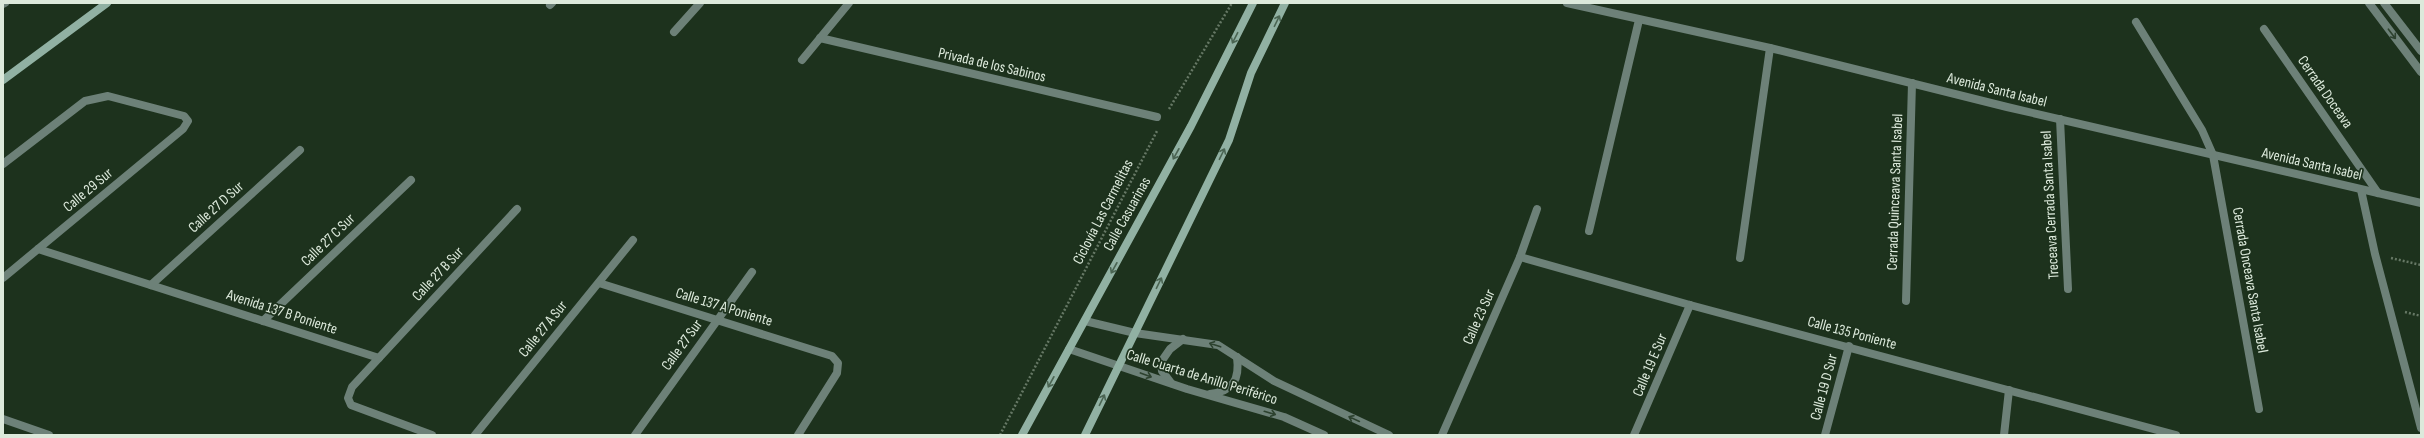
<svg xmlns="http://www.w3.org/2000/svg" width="2424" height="438" viewBox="0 0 2424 438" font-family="'Sofia Sans Condensed',sans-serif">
<rect width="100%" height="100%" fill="#1d321d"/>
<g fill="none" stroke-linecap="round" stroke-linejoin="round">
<!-- path -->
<g stroke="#667865" stroke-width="2.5" stroke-dasharray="2 2" stroke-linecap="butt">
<path d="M1169,109L1232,3"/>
<path d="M2391,258L2421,265"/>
<path d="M2405,312L2421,316"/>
<path d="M1000,435L1157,131"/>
</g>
<!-- street -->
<g stroke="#6d8178" stroke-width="8">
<path d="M1567,3L1770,48L2007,107L2421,203"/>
<path d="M2369,3L2421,72"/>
<path d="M2384,3L2421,51"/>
<path d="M3,4L5,3"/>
<path d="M550,5L552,3"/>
<path d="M2136,22L2202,130L2213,155L2259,409"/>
<path d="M2264,29L2378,193"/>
<path d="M674,32L700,3"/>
<path d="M820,38L1157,117"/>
<path d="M802,60L849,3"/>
<path d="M2060,119L2068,289"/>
<path d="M3,164L85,101L108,96L184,116L188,121L183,129L3,278"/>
<path d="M2361,190L2375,254L2421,428"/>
<path d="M1589,231L1639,20"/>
<path d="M38,249L379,358"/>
<path d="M1520,257L1690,305L2176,435"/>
<path d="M1740,258L1770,48"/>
<path d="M599,283L832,356L838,363L837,373L798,435"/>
<path d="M151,285L300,150"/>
<path d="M1906,301L1912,83"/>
<path d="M263,321L411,180"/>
<path d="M1085,321L1135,333L1218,345L1274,381L1389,435"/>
<path d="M1069,349L1187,389L1284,417L1324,435"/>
<path d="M1171,383L1162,371L1161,362L1170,349L1183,339"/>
<path d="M1210,394C1233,391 1240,380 1237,357"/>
<path d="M3,419L49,435"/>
<path d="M432,435L351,405L348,398L352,387L517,209"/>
<path d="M475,435L633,240"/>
<path d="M635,435L752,272"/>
<path d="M1442,435L1520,257L1537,209"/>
<path d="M1634,435L1690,305"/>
<path d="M1825,435L1849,346"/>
<path d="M2004,435L2009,390"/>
</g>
<!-- secondary -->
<g stroke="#91b1a3" stroke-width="8">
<path d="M3,80L107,3"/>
<path d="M1022,435L1191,126L1253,3"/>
<path d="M1085,435L1229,140L1251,73L1285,3"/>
</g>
</g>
<!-- one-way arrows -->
<defs><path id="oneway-shaft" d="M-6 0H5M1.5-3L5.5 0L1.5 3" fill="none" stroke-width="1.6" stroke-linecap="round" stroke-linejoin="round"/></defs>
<g stroke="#4b6553">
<use href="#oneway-shaft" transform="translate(1277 21) rotate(-64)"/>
<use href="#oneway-shaft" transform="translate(1235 38) rotate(117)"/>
<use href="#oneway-shaft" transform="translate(1176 154) rotate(119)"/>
<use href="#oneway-shaft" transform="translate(1222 154) rotate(-64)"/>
<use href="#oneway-shaft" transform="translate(1114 268) rotate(119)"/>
<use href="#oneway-shaft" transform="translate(1159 283) rotate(-64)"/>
<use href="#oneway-shaft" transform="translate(1051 382) rotate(119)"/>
<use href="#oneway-shaft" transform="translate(1102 400) rotate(-64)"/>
</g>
<g stroke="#2d422f">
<use href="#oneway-shaft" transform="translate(2392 34) rotate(53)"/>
<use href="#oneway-shaft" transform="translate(1215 345) rotate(-162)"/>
<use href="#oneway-shaft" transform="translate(1146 375) rotate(20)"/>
<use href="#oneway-shaft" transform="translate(1270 413) rotate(16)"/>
<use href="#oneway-shaft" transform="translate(1354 419) rotate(-155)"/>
</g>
<g text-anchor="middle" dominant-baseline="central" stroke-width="3.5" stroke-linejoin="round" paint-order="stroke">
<!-- street labels -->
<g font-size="15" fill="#dce9db" stroke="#1d321d">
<text transform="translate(992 65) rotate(13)">Privada de los Sabinos</text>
<text transform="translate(1997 90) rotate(14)">Avenida Santa Isabel</text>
<text transform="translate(2325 92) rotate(55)">Cerrada Doceava</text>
<text transform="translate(2312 164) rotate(13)">Avenida Santa Isabel</text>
<text transform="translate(88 190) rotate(-40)">Calle 29 Sur</text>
<text transform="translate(1895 192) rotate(-88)">Cerrada Quinceava Santa Isabel</text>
<text transform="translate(2050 205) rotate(-93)">Treceava Cerrada Santa Isabel</text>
<text transform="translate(216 207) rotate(-42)">Calle 27 D Sur</text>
<text transform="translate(1103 212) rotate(-63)">Ciclovía Las Carmelitas</text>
<text transform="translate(1127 214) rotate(-61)">Calle Casuarinas</text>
<text transform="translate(328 240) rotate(-44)">Calle 27 C Sur</text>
<text transform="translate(438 274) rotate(-47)">Calle 27 B Sur</text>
<text transform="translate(2250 280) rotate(80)">Cerrada Onceava Santa Isabel</text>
<text transform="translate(724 307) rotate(17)">Calle 137 A Poniente</text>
<text transform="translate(282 312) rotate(18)">Avenida 137 B Poniente</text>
<text transform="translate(1479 317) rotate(-66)">Calle 23 Sur</text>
<text transform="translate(543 329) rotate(-51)">Calle 27 A Sur</text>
<text transform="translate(1852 333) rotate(15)">Calle 135 Poniente</text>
<text transform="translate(682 345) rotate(-54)">Calle 27 Sur</text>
<text transform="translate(1650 365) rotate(-67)">Calle 19 E Sur</text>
<text transform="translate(1202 377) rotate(17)">Calle Cuarta de Anillo Periférico</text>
<text transform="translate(1824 387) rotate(-75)">Calle 19 D Sur</text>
</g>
</g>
<!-- border -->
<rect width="2424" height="438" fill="none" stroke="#dce9db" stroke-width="8"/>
</svg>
